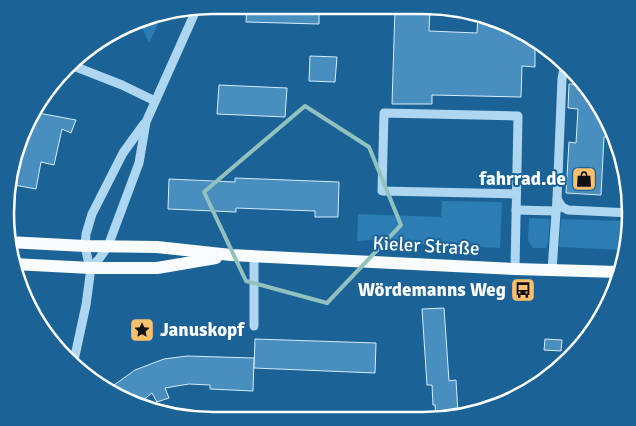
<svg xmlns="http://www.w3.org/2000/svg" width="636" height="426" viewBox="0 0 636 426" font-family="Signika,sans-serif">
<rect width="100%" height="100%" fill="#1b6397"/>
<!-- green -->
<g fill="#2b7db3">
<path d="M163,13L149,43L139,20L146,16Z"/>
<path d="M442,201L502,202L500,248L390,243L371,240L357,241L358,214L441,217Z"/>
<path d="M529,218L550,219L548,243L546,248H533L528,241Z"/>
<path d="M561,219L625,221L628,226L624,250L559,247Z"/>
</g>
<!-- building -->
<g fill="#488ebf" stroke="#d6ecfb">
<path d="M247,6L319,7V24L246,22Z"/>
<path d="M395,8H430L429,31L477,33L478,14L515,27L535,41V67L522,66L521,97L432,95V104H392Z"/>
<path d="M310,56L337,57L335,82L309,81Z"/>
<path d="M569,84H582L613,130V138L604,137L601,195L566,193L569,142L576,143L578,109L568,108Z"/>
<path d="M219,85L287,88L285,117L217,114Z"/>
<path d="M33,112L76,120L71,133L62,129L54,165L41,162L36,189L9,184L21,134Z"/>
<path d="M235,178L339,182L338,217H315V211L236,208V212L168,209L169,179L235,182Z"/>
<path d="M444,308L449,381L456,380L458,414L436,418L435,405H433L432,385H427L422,309Z"/>
<path d="M255,339L376,343L375,373L254,368Z"/>
<path d="M545,339L562,340L561,351L544,350Z"/>
<path d="M187,356L254,358L253,391L210,389V385L189,384L165,388L169,398L157,402L152,393L137,405L121,399L107,390L135,370L164,359Z"/>
</g>
<g fill="none" stroke-linecap="round" stroke-linejoin="round">
<!-- minor -->
<g stroke="#afd6f0" stroke-width="9">
<path d="M71,65L122,85L155,101"/>
<path d="M557,199L562,207L568,210L631,213"/>
<path d="M516,210L556,211"/>
<path d="M91,268L99,259L108,246L139,163L146,122L197,8"/>
<path d="M91,268L88,260L85,246L86,234L92,214L123,153L144,124"/>
<path d="M515,269L518,116L384,113L382,191L516,194"/>
<path d="M552,270L557,199L562,79L563,73L568,64"/>
<path d="M254,326V256"/>
<path d="M73,365L86,305L91,268"/>
</g>
<!-- major -->
<g stroke="#f8fcff" stroke-width="12">
<path d="M8,242L85,246L157,247L231,255L515,269L619,272"/>
<path d="M13,264L91,268H157L216,258"/>
</g>
</g>
<!-- marked area -->
<path fill="none" stroke="#93c1be" stroke-width="4" stroke-linejoin="round" d="M305,106L369,147L401,225L327,303L246,281L204,192Z"/>
<!-- icons -->
<defs>
<symbol id="shop-square" viewBox="-11 -11 22 22"><rect x="-9" y="-9" width="18" height="18" rx="4" fill="#ffc06e" stroke="#1b6397"/><path d="M-5-2.5h2.3a2.7 3.5 0 0 1 5.4 0H5L5.5 6h-11ZM-1.5-2.5h3a1.5 2.3 0 0 0-3 0Z" fill="#111"/></symbol>
<symbol id="bus-square" viewBox="-11 -11 22 22"><rect x="-9" y="-9" width="18" height="18" rx="4" fill="#ffc06e" stroke="#1b6397"/><path d="M-5-6H5V4H4V6H2V4H-2V6H-4V4H-5ZM-3.5-4V0h7V-4ZM-3.5 1.2v1.5H-2V1.2ZM2 1.2v1.5H3.5V1.2Z" fill="#111"/></symbol>
<symbol id="sight-square" viewBox="-11 -11 22 22"><rect x="-9" y="-9" width="18" height="18" rx="4" fill="#ffc06e" stroke="#1b6397"/><path d="M0-6L1.8-2.2L6-1.7L2.9 1.2L3.7 5.4L0 3.3L-3.7 5.4L-2.9 1.2L-6-1.7L-1.8-2.2Z" fill="#111"/></symbol>
</defs>
<g fill-rule="evenodd">
<use href="#shop-square" x="570" y="165" width="28" height="28"/>
<use href="#bus-square" x="509" y="276" width="28" height="28"/>
<use href="#sight-square" x="128" y="316" width="28" height="28"/>
</g>
<g text-anchor="middle" dominant-baseline="central" stroke-width="4" stroke-linejoin="round" paint-order="stroke">
<!-- poi labels -->
<g font-size="19" font-weight="bold" fill="#fff" stroke="#1b6397" text-anchor="end">
<text x="566" y="179">fahrrad.de</text>
<text x="506" y="290">Wördemanns Weg</text>
<text x="160" y="330" text-anchor="start">Januskopf</text>
</g>
<!-- street labels -->
<g font-size="19" fill="#fff" stroke="#1b6397">
<text transform="translate(426 246) rotate(3)">Kieler Straße</text>
</g>
</g>
<!-- crop -->
<path d="M0 0H636V426H0ZM213 14H423A199 199 0 0 1 622 213V213A199 199 0 0 1 423 412H213A199 199 0 0 1 14 213V213A199 199 0 0 1 213 14Z" fill="#1b6397" fill-rule="evenodd"/>
<path fill="none" stroke="#fff" stroke-width="2.5" d="M213 14H423A199 199 0 0 1 622 213V213A199 199 0 0 1 423 412H213A199 199 0 0 1 14 213V213A199 199 0 0 1 213 14Z"/>
</svg>
